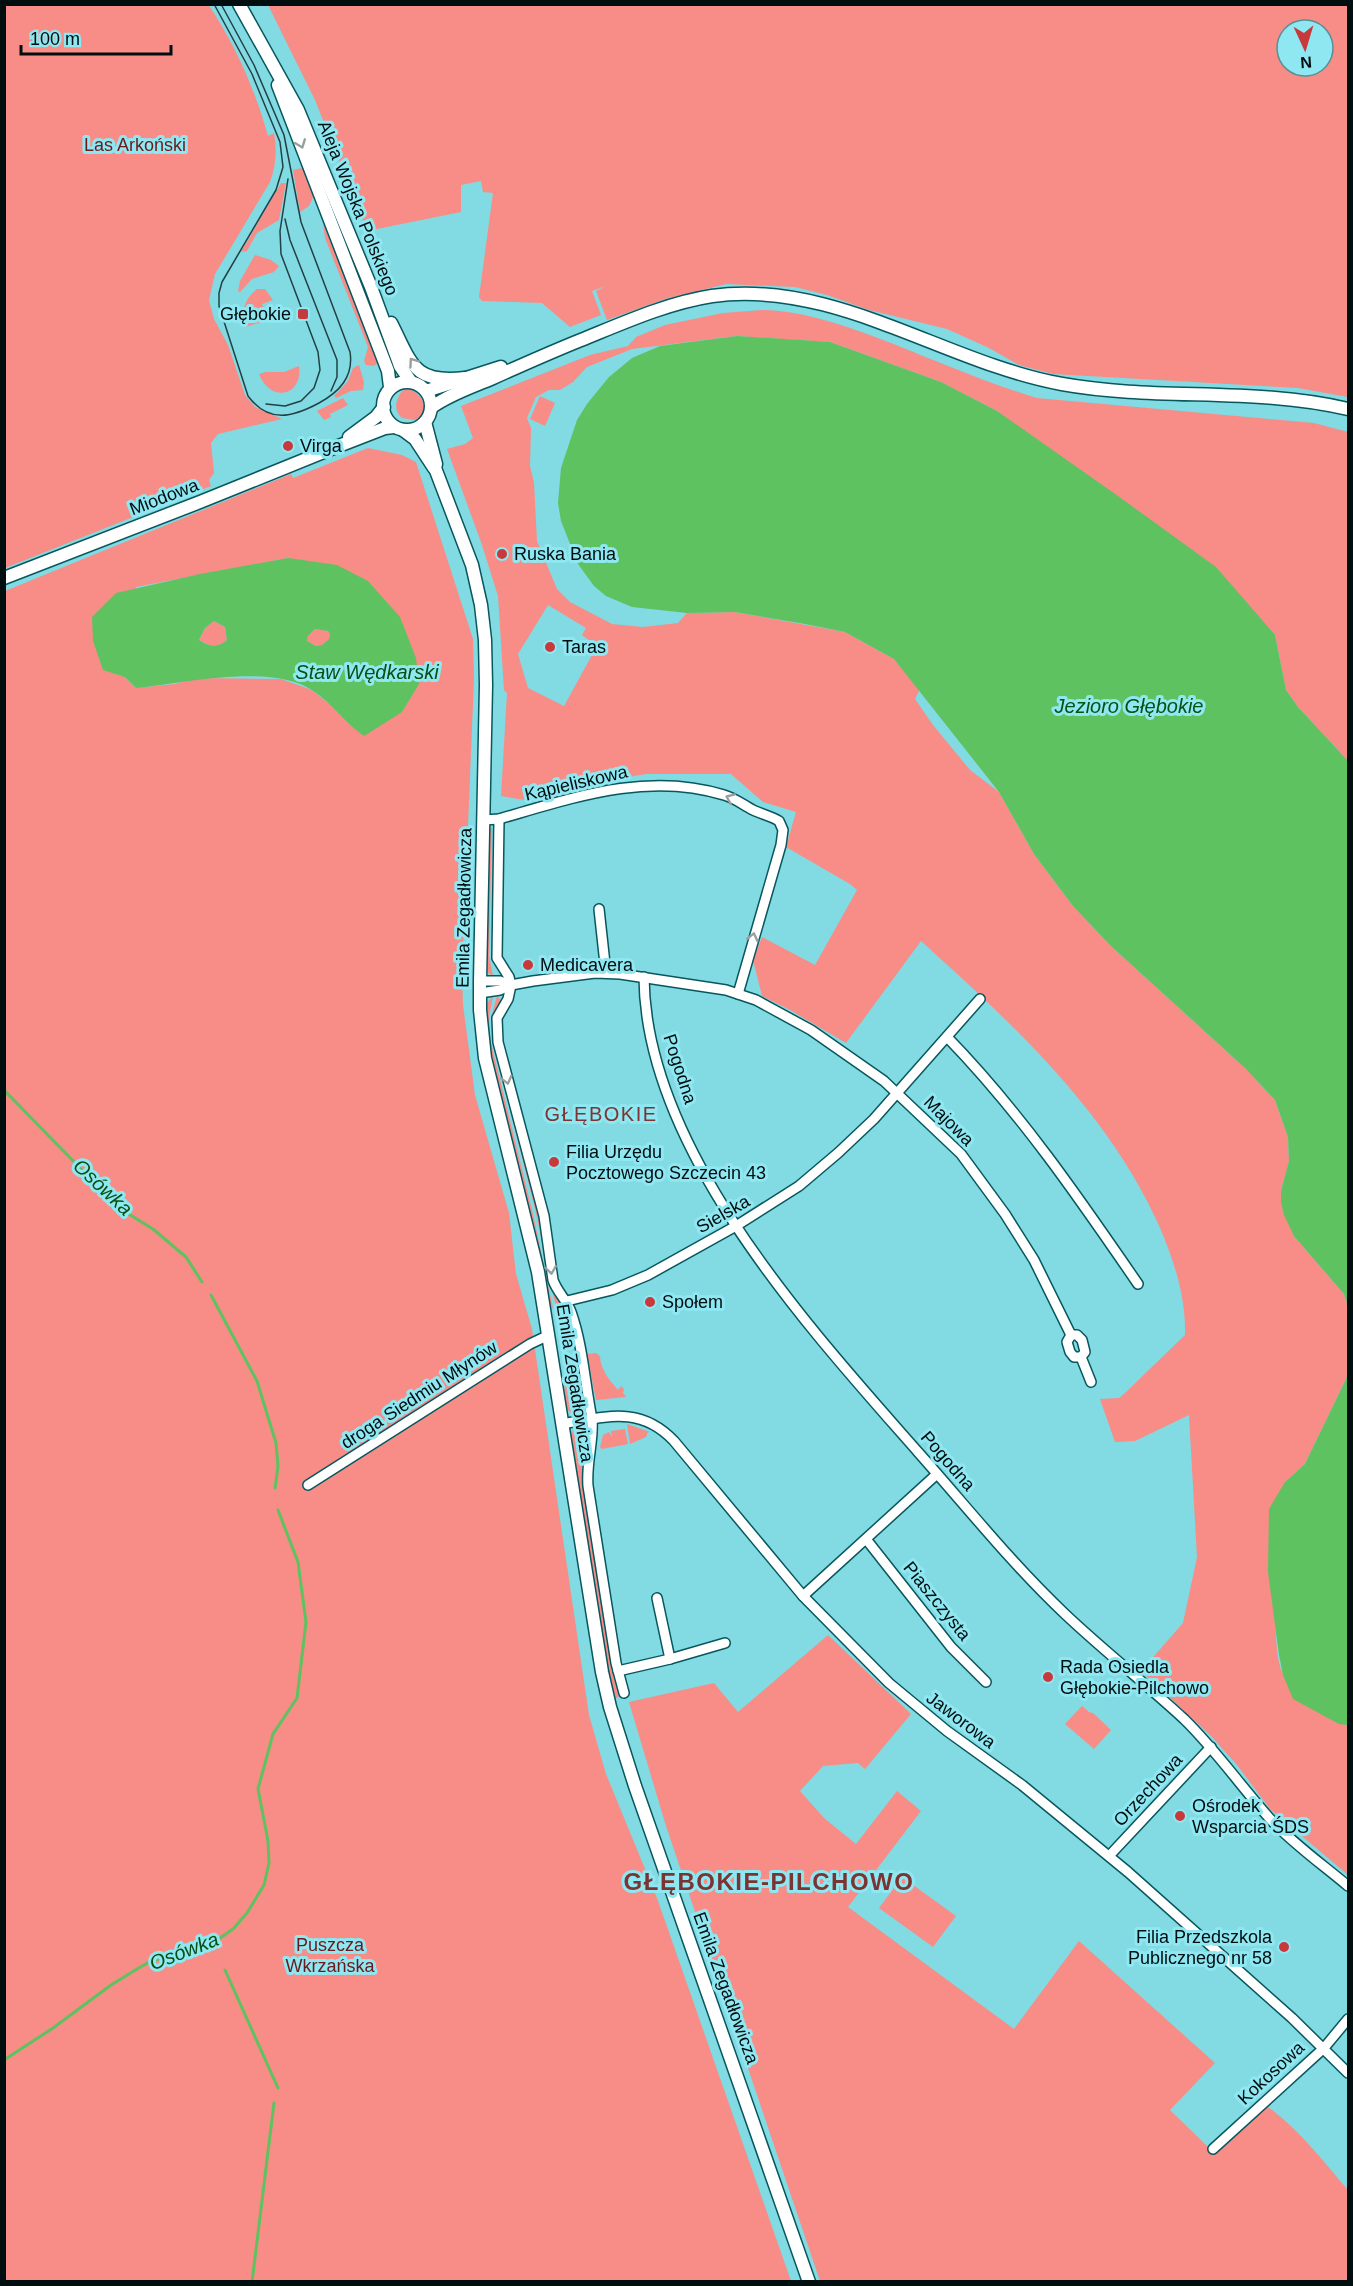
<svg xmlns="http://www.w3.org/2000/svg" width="1353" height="2286" viewBox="0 0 1353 2286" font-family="Arial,sans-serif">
<rect width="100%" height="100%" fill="#82dae3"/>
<!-- green -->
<g fill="#f78d86" fill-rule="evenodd">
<path d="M5,4H208C235,44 255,89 268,136L274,133C277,150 276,166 270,182L215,274L209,300L214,319L228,345L245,395L255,407L282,419L218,434L211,443L214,473L209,480L211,486L5,568Z"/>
<path d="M268,5H1348V397L1298,388L1053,374L1019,365L989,348L947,329L869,310L827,295L795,287L726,284L665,299L607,320L596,291L606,286L592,291L601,315L570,327L542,303L482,301L479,297L493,193L483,192L481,181L461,185V212L367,231L315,100ZM1287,30H1323V66H1287Z"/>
<path d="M302,168L307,170L314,195L309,206L300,212L293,170Z"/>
<path d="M281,183H286L279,220L257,233L247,251L241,252Z"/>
<path d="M323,222C336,231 340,262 345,277C356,306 368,335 379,363L373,366L366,365L364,361L368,347L325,238Z"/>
<path d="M255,255L271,260L279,266L274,272L252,279L240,292L238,291L240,281Z"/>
<path d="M257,289H265L273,300L262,304L267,316L265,321L245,327C241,313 244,299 257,289Z"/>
<path d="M762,310C807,311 849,327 891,343C939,362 987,383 1037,398L1314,423L1348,432V761L1298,707L1286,690L1275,635L997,411L941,382L830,342L736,336L632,349L587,367L573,382L560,390H549L536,397L527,418L531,428L530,466L534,483L537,541L557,589L570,602L612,624L643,627L678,623L687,613L735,612L845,632L894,659L920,689L915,699L933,725L970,770L999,792L1034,854L1073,906L1111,946L1245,1068L1275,1100L1288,1137L1289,1161L1281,1191V1203L1294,1236L1344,1294L1348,1306V1375L1305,1464L1285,1482C1282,1519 1266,1648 1284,1675C1290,1685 1302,1693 1310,1701C1322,1712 1332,1723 1348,1725V1875L1270,1809L1237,1765L1211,1736L1141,1671L1183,1623L1197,1557L1189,1415L1135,1441L1115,1442L1100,1399L1119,1398L1125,1393L1185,1335C1186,1298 1175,1264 1161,1230C1110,1113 1014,1025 921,941L846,1043L790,1010L762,996L753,960L762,937L815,965L857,890L850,884L786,847L796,812L763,802L731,774H646L599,782L524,800L501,796L507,693L504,690L498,596L481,542L447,449L465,444L473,438L461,406L590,355L628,346L636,337L665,325L723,313ZM548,605L586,628L582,635L597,646L564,706L528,688L518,654Z"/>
<path d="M359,365L364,382L363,390L351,391L336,398L334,396L348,381L353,368Z"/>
<path d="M299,366C303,397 270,403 259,374L266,372H284Z"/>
<path d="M405,388C421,391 433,410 415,420L402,418C392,409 396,397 405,388Z"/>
<path d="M540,396L555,403L545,426L530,419Z"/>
<path d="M343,398L348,405L330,414L331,417L324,420L317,411Z"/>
<path d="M368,448L402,455L416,462L473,639L474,679L462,974L463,1005L475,1095L509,1213L516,1274L532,1329L589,1715L606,1774L657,1898L791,2281H5V591L291,474L293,478ZM288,558L402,712L328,703L312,690L281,679L198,678L174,684L136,688L125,677L136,587Z"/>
<path d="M214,621L225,627L227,640C216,648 211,647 199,640L205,628Z"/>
<path d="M315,629L328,631L330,634L329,639L322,645L316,646L307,641L308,636Z"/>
<path d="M492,827L489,955L493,976L488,973L485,967L488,831Z"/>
<path d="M493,996L489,1017L490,1039L533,1214L553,1308L550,1309L530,1212L503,1116L489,1053L486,1004Z"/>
<path d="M497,996L501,1000L493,1019L495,1046C506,1102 525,1156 538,1212C545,1242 543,1279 561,1305L556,1307L536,1213L494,1046L491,1018Z"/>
<path d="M596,1353L600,1356C600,1369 610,1381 618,1390L621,1386L624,1389L623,1393L626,1397L596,1400L587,1354Z"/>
<path d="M565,1377H568C568,1393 566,1406 586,1408L579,1416C560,1413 565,1392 565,1377Z"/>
<path d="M627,1424L650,1432H648L646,1437L630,1444Z"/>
<path d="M578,1427L584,1428L587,1431L582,1470L597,1569L621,1695L613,1700L607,1671L570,1439L573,1430Z"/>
<path d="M625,1429L628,1444L602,1449L600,1447L603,1435L609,1432L612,1437L611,1431Z"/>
<path d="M828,1635L911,1714L865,1769L858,1763L823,1766L800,1791L824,1818L856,1844L897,1791L921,1811L848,1907L1014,2029L1079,1941L1215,2063L1170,2110L1209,2148L1258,2100C1294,2123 1321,2159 1348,2190V2281H820L666,1826L629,1702L714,1683L738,1712Z"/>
<path d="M1082,1706L1089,1712L1093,1713L1111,1730L1094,1749L1065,1724Z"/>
<path d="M902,1877L956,1916L933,1947L879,1908Z"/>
</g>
<!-- water -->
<g fill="#5ec261" fill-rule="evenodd">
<path d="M737,336L830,342L941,382L997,411L1118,496L1216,567L1275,635L1286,690L1298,707L1348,761V1306L1344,1294L1294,1236L1284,1215L1281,1203V1191L1289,1161L1288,1137L1275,1100L1245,1068L1111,946L1073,906L1034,854L999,792L894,659L845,632L805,624L735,612L687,613L632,607L606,596L594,586L578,564L561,521L558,503L561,468L577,420L587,404L609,377L632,358L660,346Z"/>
<path d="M288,558L337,565L368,581L400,617L416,658L419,684L402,712L364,736C345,723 332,703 312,690C270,663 184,683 136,688L125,677L103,670L93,641L92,617L116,593L200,574ZM214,621L225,627L227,640C217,648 210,647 199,640L205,628ZM315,629L328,631L330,634L329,639L322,645L316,646L307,641L308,636Z"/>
<path d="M1348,1375V1725L1339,1724L1293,1699L1283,1675L1279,1655L1268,1572L1269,1509L1285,1482L1305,1464Z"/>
</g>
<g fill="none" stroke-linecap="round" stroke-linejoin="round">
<!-- stream -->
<g stroke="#5ec261" stroke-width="3">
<path d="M4,1090L119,1208L153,1229L186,1257L202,1282"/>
<path d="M211,1295L257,1381L276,1443L278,1466L275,1488"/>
<path d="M225,1970L278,2088"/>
<path d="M4,2060L53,2028L111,1985L137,1969L151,1961L213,1943L233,1929L247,1913L264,1885L269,1863L268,1841L258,1789L273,1734L297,1698L306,1622L298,1562L278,1510"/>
<path d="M252,2282L274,2103"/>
</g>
<defs>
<g id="street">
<path d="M499,819L497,958L509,977L511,985L508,999L497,1018L498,1042L544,1216L553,1280C557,1292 567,1300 571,1312C583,1346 585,1384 592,1419C594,1441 586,1462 588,1486L616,1663L624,1693"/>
<path d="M484,820L499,819C572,798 647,771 724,795C735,798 743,805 753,810C761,814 771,816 779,821L783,830L781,845L738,994"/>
<path d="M599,909L606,973"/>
<path d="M644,977C645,1150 810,1329 918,1452C966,1506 1012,1564 1065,1614C1103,1650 1145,1683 1184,1719C1216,1750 1242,1788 1272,1821C1295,1845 1323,1865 1348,1886"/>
<path d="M480,981H500L511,985"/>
<path d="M480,993L500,990L511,985L533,981L595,973L620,974L726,990L756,1000L811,1030L884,1081L961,1154L1005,1214L1034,1260L1071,1335"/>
<path d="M947,1037C1020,1112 1079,1198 1138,1284"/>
<path d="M567,1301L612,1290L648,1275L736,1226L799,1186L838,1153L874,1119L980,999"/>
<path d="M1081,1357L1085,1352L1082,1340L1077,1335H1071L1067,1342L1070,1352L1074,1357H1081L1091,1382"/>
<path d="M562,1424C606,1417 640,1405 674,1441L803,1596L889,1683L947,1731L1022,1785L1128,1872L1292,2018L1348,2073"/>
<path d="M308,1485L530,1344L549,1335"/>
<path d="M866,1539L951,1647L986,1682"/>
<path d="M803,1596L937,1474"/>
<path d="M657,1598L670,1659"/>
<path d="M618,1671L670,1659L725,1643"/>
<path d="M1109,1856L1211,1747"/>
<path d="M1213,2149L1324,2048L1348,2019"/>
</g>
<g id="secondary">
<path d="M239,4L298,110L371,287L400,366L411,382"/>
<path d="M278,85L388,371L390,387"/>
<path d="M391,323C412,364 413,384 465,378"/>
<circle cx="407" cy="406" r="24"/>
<path d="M426,391L501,367"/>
<path d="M432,407C450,394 472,387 493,378C522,365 551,352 581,340C623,323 667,303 712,296C835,279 945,363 1062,384C1157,401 1255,387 1348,409"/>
<path d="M425,422L436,464L435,468L472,565L481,605L485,640L486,685L480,981V1010L485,1058L538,1272L602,1672L610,1707L635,1786L809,2282"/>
<path d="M403,430L415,439L434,468"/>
<path d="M349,437L376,417L384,407"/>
<path d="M4,578L200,502L336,447L385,428L394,427"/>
</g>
</defs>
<!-- street casing -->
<use href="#street" stroke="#07575d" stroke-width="12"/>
<!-- secondary casing -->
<use href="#secondary" stroke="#07575d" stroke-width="15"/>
<!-- street -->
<use href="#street" stroke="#fff" stroke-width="9"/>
<!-- secondary -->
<use href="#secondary" stroke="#fff" stroke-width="12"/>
<!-- tram -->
<g stroke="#214145" stroke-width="1.5">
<path d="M214,4L252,74L280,142L283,167L276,190L222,282L219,293V306L248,396C269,424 293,417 319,403C339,392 354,377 350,352L301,222L284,135L254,65L221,4"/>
<path d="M285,219L290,240L337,360V377L331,391"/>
<path d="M266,404L285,406L301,401L314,388L320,370L318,352L281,254L280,231L288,179"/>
</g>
</g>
<!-- one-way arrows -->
<defs><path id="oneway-chevron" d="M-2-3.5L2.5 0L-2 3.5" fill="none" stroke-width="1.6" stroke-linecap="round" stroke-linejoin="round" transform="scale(1.5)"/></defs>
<g stroke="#999f9f">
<use href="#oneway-chevron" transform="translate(301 144) rotate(69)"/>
<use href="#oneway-chevron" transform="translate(413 362) rotate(-125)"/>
<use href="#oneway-chevron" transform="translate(730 798) rotate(-157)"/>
<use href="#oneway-chevron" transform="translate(753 937) rotate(-77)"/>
<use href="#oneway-chevron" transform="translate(507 1080) rotate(76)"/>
<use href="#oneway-chevron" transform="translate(551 1270) rotate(82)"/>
</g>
<!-- markers -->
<g fill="#c8393c" stroke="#8fe7f1" stroke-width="2">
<rect x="297" y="308" width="12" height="12" rx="3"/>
<circle cx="288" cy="446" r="6"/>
<circle cx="502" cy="554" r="6"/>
<circle cx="550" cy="647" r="6"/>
<circle cx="528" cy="965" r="6"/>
<circle cx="554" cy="1162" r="6"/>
<circle cx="650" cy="1302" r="6"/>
<circle cx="1048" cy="1677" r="6"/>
<circle cx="1180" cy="1816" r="6"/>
<circle cx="1284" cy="1947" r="6"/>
</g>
<g text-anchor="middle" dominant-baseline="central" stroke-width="6" stroke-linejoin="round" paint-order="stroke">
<!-- park labels -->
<g font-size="18" fill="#6c191b" stroke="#8fe7f1">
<text x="135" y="145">Las Arkoński</text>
<text x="330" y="1945">Puszcza<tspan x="330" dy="21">Wkrzańska</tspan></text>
</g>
<!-- street labels -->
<g font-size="18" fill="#000e10" stroke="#8fe7f1">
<text transform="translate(358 208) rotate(68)">Aleja Wojska Polskiego</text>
<text transform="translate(164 497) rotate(-21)">Miodowa</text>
<text transform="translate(576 783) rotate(-13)">Kąpieliskowa</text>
<text transform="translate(464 908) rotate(-89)">Emila Zegadłowicza</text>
<text transform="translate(680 1069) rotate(72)">Pogodna</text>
<text transform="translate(949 1121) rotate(45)">Majowa</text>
<text transform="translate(723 1214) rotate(-30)">Sielska</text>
<text transform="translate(575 1383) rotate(81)">Emila Zegadłowicza</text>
<text transform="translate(419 1395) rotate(-33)">droga Siedmiu Młynów</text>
<text transform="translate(948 1461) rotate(49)">Pogodna</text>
<text transform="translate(937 1601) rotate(51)">Piaszczysta</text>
<text transform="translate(961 1720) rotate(37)">Jaworowa</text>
<text transform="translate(1148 1790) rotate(-47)">Orzechowa</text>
<text transform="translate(726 1988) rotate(70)">Emila Zegadłowicza</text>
<text transform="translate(1271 2073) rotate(-43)">Kokosowa</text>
</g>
<!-- poi labels -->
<g font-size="18" fill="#000e10" stroke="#8fe7f1" text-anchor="start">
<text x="291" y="314" text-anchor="end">Głębokie</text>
<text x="300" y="446">Virga</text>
<text x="514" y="554">Ruska Bania</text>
<text x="562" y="647">Taras</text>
<text x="540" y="965">Medicavera</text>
<text x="566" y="1152">Filia Urzędu<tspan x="566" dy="21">Pocztowego Szczecin 43</tspan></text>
<text x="662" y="1302">Społem</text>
<text x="1060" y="1667">Rada Osiedla<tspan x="1060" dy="21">Głębokie-Pilchowo</tspan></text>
<text x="1192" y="1806">Ośrodek<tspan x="1192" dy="21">Wsparcia ŚDS</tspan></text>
<text x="1272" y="1937" text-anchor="end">Filia Przedszkola<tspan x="1272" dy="21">Publicznego nr 58</tspan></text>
</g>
<!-- water labels -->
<g font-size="20" font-style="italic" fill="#075011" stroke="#8fe7f1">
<text x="367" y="672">Staw Wędkarski</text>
<text x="1129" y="706">Jezioro Głębokie</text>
<text transform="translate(103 1187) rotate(43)">Osówka</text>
<text transform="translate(184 1951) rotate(-21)">Osówka</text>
</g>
<!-- neighbourhood labels -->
<g font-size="20" letter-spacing="1.5" fill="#7c3432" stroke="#8fe7f1">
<text x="601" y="1114">GŁĘBOKIE</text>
</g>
<!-- district labels -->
<g font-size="24" font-weight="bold" letter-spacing="1.5" fill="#7c3432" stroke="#8fe7f1">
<text x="769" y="1881">GŁĘBOKIE-PILCHOWO</text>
</g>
</g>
<!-- border -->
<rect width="1353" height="2286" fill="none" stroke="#000e10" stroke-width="12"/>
<!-- north arrow -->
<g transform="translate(1305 48) rotate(176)"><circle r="28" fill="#8fe7f1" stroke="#569097" stroke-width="1.5"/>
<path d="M0-4.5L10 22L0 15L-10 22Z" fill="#c8393c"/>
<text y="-9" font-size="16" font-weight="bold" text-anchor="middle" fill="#000e10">N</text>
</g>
<!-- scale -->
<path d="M21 45v9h150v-9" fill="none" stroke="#000e10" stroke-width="3"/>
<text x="30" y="45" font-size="18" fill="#000e10" stroke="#8fe7f1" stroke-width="4.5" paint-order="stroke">100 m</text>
</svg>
